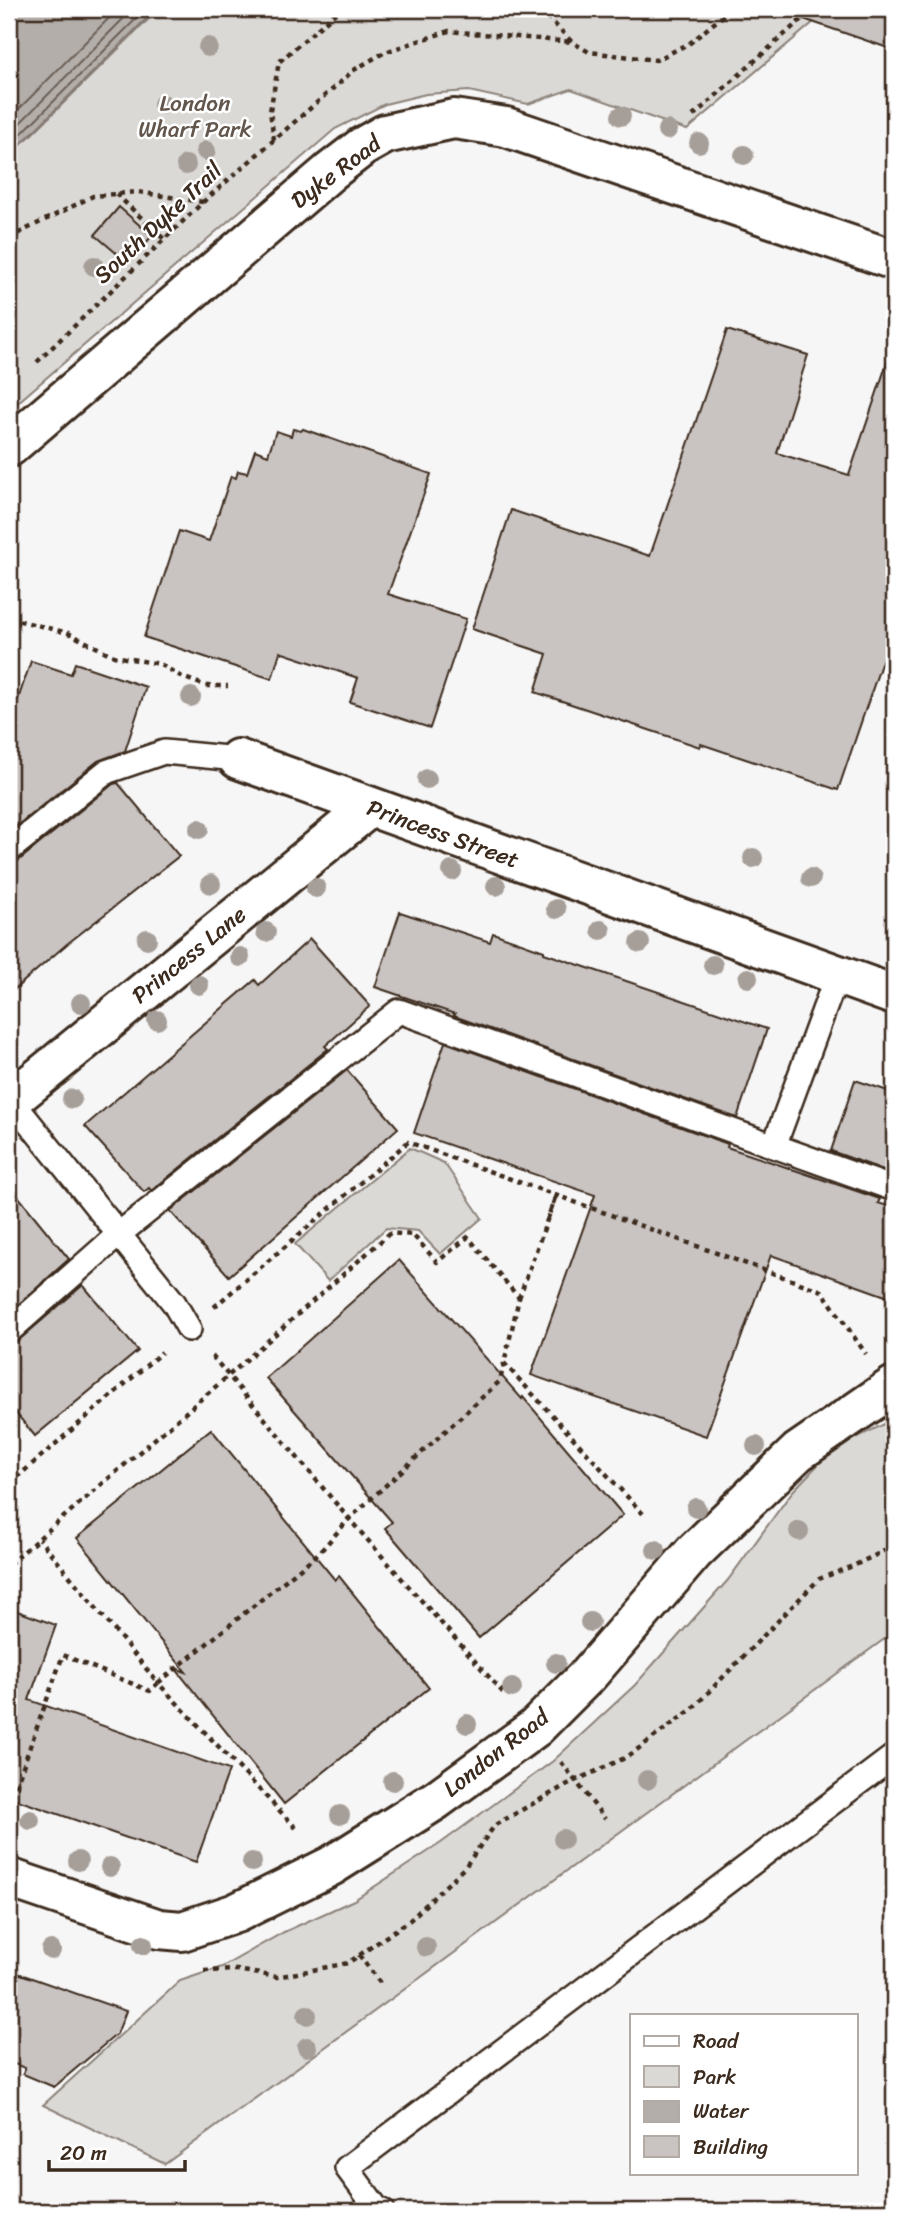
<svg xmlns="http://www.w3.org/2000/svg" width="903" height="2220" viewBox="0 0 903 2220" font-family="Sriracha,sans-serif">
<rect width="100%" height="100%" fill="#f7f6f6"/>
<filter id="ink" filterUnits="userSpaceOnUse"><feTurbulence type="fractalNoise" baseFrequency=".0143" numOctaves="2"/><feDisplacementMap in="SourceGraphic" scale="14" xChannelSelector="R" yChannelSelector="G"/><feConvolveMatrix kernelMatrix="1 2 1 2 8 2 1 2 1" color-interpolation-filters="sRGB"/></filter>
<g filter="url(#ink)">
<!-- green -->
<g fill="#dbd9d6" stroke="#8b827a" stroke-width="2">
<path d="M9,9H156L25,141L159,9H829L687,130L571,89L528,104L469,91L426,94L385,104L335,129L9,410Z"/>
<path d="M410,1148L444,1163L482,1218L440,1254L418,1231L386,1228L328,1281L295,1244Z"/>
<path d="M894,1419V1632L165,2164L43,2105L180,1981L222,1967L284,1932L354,1900L441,1843L553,1761L635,1685L728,1580L792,1492L832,1450Z"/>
</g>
<!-- water -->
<path fill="#b4aeaa" stroke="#847972" stroke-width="2" d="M9,9H156L9,156Z"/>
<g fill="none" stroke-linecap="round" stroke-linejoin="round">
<!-- shore -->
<g stroke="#6b5f56" stroke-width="2">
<path d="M9,119L118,9"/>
<path d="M9,134L133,9"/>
<path d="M9,146L146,9"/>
</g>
</g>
<!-- building -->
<g fill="#c9c3c1" stroke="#3b2a1e" stroke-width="2">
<path d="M793,9H894V50L792,15Z"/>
<path d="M119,207L152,236L128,263L95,235Z"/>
<path d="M727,330L808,355L777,453L849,475L888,360L894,361V626L838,790L701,744L700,747L535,692L547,654L472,629L511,510L650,556Z"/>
<path d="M293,429L301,431L303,429L431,474L388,594L466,619L430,728L350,702L358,678L280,652L272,679L144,637L179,531L209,541L231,476L236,478L238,471L247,473L255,450L268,455L276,431L291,436Z"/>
<path d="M31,661L71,674L75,663L146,687L125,751L98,761L9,832V726Z"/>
<path d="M118,783L179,856L67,944L9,994V864L18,861L113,784Z"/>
<path d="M400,912L490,942L493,933L544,951V953L767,1029L737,1118L454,1016L455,1014L375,987Z"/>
<path d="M310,939L370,1006L325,1046L328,1049L151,1191L149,1188L144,1192L85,1126L255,980L259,985Z"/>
<path d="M445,1042L728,1144L727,1147L880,1199L878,1203L894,1208V1299L771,1255L706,1436L531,1375L595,1195L414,1133Z"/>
<path d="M347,1070L398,1128L229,1276L170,1211Z"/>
<path d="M855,1080L894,1093V1156L889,1172L831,1151Z"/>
<path d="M9,1185L69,1259L9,1313Z"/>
<path d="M399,1260L522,1399L523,1397L623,1515L479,1638L385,1528L392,1522L266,1378Z"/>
<path d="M83,1285L138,1351L35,1436L9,1405V1345L18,1341Z"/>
<path d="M211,1429L335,1580L339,1576L429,1688L284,1804L175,1668L186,1672L77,1538Z"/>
<path d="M9,1608L56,1625L29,1700L229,1770L196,1862L9,1797Z"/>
<path d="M9,1970L126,2011L117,2034L54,2087L23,2074L25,2068L9,2062Z"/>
</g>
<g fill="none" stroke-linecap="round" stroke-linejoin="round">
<defs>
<g id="lane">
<path d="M9,850L106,772L164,752L238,759"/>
<path d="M11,1100L174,1303L189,1329"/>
<path d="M774,1146L837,975"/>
<path d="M9,1331L119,1234L399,1011L894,1189"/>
<path d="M382,2211L378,2210L347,2168L894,1756"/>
</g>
<g id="street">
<path d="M9,447L331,171L362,147L385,134L454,119L506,127L894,260"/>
<path d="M238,759L894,995"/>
<path d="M9,1102L370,807"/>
<path d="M9,1878L159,1929L182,1931L236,1913L331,1866L436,1800L535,1728L588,1675L694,1552L798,1452L894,1386"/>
</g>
</defs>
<!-- lane casing -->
<use href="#lane" stroke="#3b2a1e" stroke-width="28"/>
<!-- street casing -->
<use href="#street" stroke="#3b2a1e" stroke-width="44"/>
<!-- path -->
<g stroke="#3b2a1e" stroke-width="4.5" stroke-dasharray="5 5" stroke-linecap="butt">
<path d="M540,9L572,42L589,52L656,60L690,43L731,9"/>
<path d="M693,116L813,9"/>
<path d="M274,140L270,111L279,62L340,9"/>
<path d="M116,194L164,239"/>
<path d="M9,238L93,196L138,192L203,202"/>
<path d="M37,362L203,202L354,70L385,52L449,31L572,42"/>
<path d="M9,618L68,633L114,656L160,664L182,677L206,686H228"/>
<path d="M519,1298L556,1195L548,1218"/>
<path d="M214,1307L408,1142L822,1291L866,1354"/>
<path d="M212,1356L349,1519L506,1696"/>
<path d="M504,1363L645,1516"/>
<path d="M9,1484L162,1352"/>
<path d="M9,1564L228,1376L390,1233L413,1235L437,1262L468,1237L519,1298L500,1381L349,1519L319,1553L158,1683L39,1539"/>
<path d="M561,1762L605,1819"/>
<path d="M9,1805L63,1655L150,1691L158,1683L297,1829"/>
<path d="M359,1955L380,1983"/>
<path d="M204,1971L237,1970L277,1977L348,1963L410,1920L465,1867L495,1825L568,1784L627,1757L691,1710L819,1579L853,1566L894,1546"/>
</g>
<!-- lane -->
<use href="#lane" stroke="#fff" stroke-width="23"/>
<!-- street -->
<use href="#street" stroke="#fff" stroke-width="38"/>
</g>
<!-- trees -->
<g fill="#a69e98">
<circle cx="208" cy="47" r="10"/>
<circle cx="163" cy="104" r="10"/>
<circle cx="621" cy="116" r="10"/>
<circle cx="667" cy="130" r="10"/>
<circle cx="699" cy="143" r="10"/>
<circle cx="206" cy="151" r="10"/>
<circle cx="744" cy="155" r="10"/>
<circle cx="186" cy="165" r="10"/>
<circle cx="94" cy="266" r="10"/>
<circle cx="191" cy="697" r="10"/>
<circle cx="427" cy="779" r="10"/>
<circle cx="199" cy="829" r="10"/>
<circle cx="753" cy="858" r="10"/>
<circle cx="452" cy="871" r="10"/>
<circle cx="811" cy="878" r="10"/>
<circle cx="211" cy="884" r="10"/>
<circle cx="496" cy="886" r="10"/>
<circle cx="316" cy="888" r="10"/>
<circle cx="556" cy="909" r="10"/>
<circle cx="601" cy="930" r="10"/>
<circle cx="266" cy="932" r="10"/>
<circle cx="147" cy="939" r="10"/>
<circle cx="640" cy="943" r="10"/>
<circle cx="240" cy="957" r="10"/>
<circle cx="713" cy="965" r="10"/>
<circle cx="748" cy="978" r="10"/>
<circle cx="199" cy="985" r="10"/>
<circle cx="81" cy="1003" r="10"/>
<circle cx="157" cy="1020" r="10"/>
<circle cx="72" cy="1099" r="10"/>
<circle cx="756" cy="1446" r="10"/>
<circle cx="696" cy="1508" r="10"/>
<circle cx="799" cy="1531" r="10"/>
<circle cx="656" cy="1550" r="10"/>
<circle cx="590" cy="1622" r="10"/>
<circle cx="556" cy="1663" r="10"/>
<circle cx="512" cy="1688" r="10"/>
<circle cx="467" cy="1724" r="10"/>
<circle cx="647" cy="1780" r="10"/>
<circle cx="393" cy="1781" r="10"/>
<circle cx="340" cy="1815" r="10"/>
<circle cx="30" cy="1820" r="10"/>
<circle cx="563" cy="1839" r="10"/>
<circle cx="78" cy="1861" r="10"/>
<circle cx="252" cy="1862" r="10"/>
<circle cx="110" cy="1867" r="10"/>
<circle cx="143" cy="1945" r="10"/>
<circle cx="426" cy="1947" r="10"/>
<circle cx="51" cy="1950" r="10"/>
<circle cx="307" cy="2015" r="10"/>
<circle cx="307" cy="2047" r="10"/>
</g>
</g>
<g text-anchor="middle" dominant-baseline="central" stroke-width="5" stroke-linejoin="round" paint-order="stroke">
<!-- park labels -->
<g font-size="23" fill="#63564c" stroke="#fff">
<text x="195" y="103">London<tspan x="195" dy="26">Wharf Park</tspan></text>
</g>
<!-- street labels -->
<g font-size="23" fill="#3b2a1e" stroke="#fff">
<text transform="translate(336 172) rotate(-37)">Dyke Road</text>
<text transform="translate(158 223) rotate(-43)">South Dyke Trail</text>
<text transform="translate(443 834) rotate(20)">Princess Street</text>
<text transform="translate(189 955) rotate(-39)">Princess Lane</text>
<text transform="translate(496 1753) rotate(-38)">London Road</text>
</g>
</g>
<!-- margin -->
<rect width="903" height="2220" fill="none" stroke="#fff" stroke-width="35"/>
<rect x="18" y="18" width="868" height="2185" fill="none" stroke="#3b2a1e" stroke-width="2.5" filter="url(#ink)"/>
<!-- legend -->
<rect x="630" y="2014" width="228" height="161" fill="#ffffff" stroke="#b1aaa5" stroke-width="2"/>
<rect x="644" y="2036" width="35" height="10" fill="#ffffff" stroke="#b1aaa5" stroke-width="2"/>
<text x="693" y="2048" font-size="21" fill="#3b2a1e">Road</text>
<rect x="644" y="2066" width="35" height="21" fill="#dbd9d6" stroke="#b1aaa5" stroke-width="2"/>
<text x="693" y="2084" font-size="21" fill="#3b2a1e">Park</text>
<rect x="644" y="2101" width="35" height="21" fill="#b4aeaa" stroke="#b1aaa5" stroke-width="2"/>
<text x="693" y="2118" font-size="21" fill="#3b2a1e">Water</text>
<rect x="644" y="2136" width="35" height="21" fill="#c9c3c1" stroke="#b1aaa5" stroke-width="2"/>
<text x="693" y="2154" font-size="21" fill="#3b2a1e">Building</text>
<!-- scale -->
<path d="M49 2160v10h136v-10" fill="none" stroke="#3b2a1e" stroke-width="3.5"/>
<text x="60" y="2160" font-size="21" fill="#3b2a1e" stroke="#ffffff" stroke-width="5" paint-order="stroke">20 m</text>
</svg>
